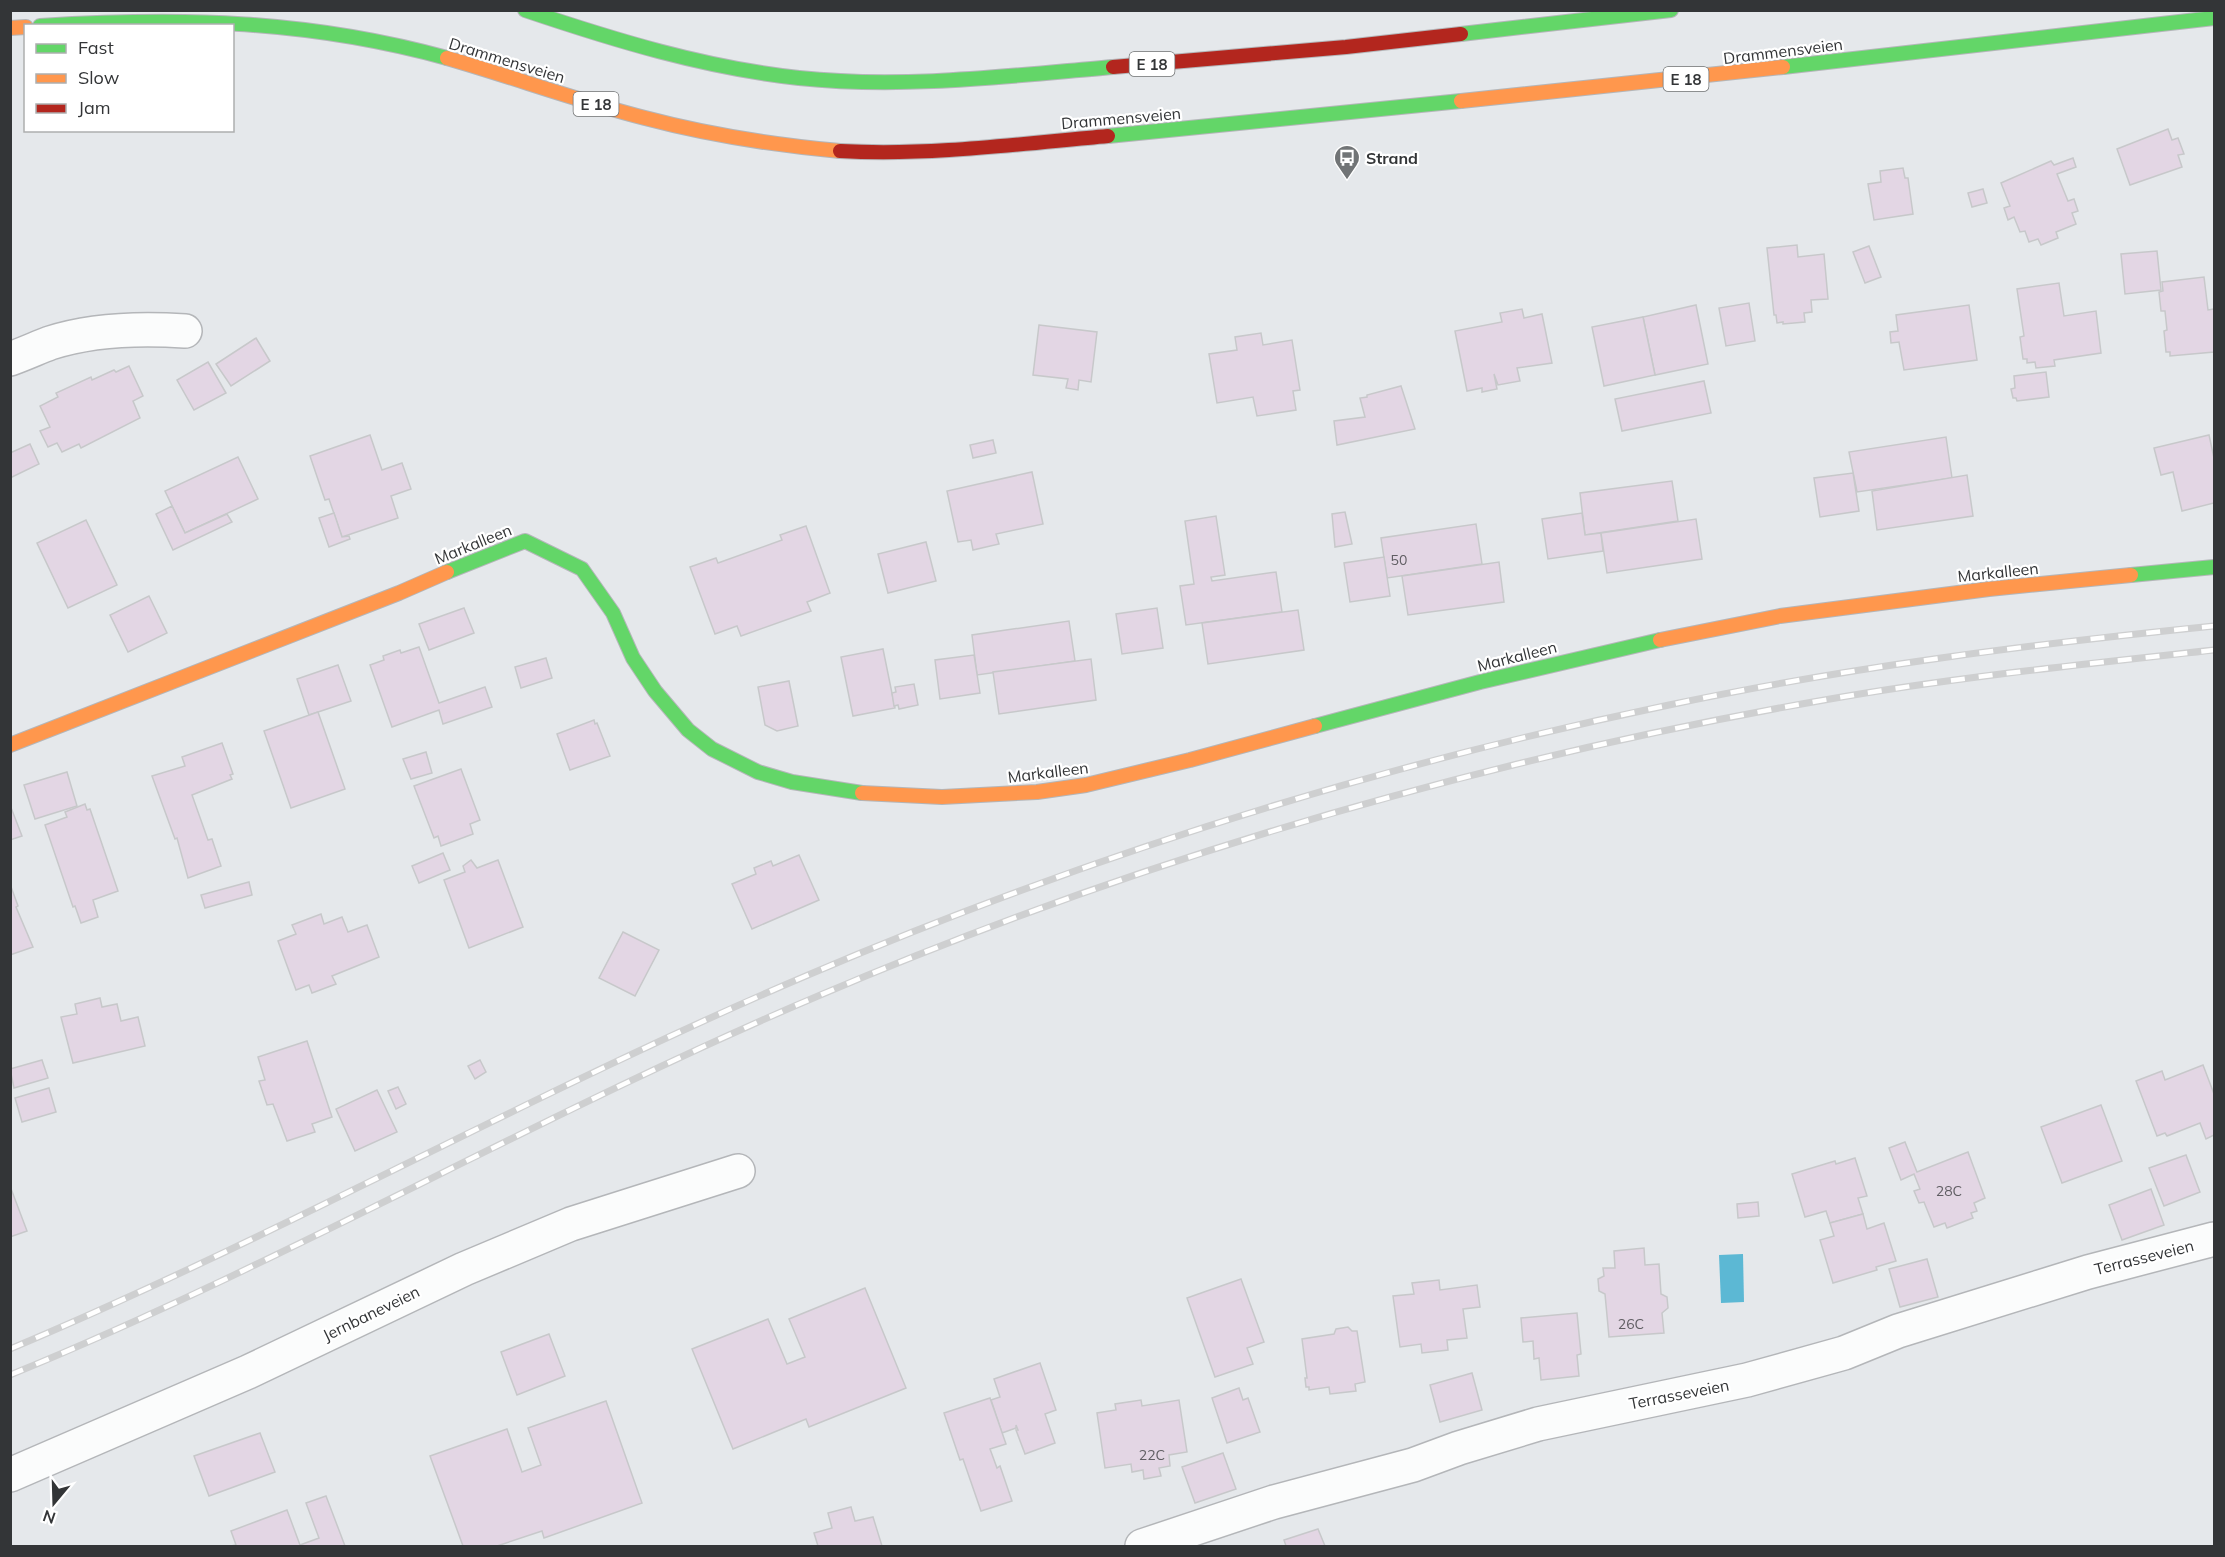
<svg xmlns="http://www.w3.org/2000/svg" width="2225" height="1557" viewBox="0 0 2225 1557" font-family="Mulish,sans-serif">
<rect width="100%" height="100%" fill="#e5e8eb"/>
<!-- water -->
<path fill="#5cb8d4" d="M1743,1254L1744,1302L1721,1303L1719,1255Z"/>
<!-- building -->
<g fill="#e3d6e4" stroke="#c7c8ca" stroke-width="1.5">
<path d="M2168,129L2172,140L2178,138L2184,154L2178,155L2182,167L2130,185L2117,149Z"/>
<path d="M2073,158L2076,167L2057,174L2068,201L2074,199L2078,211L2072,213L2076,224L2056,232L2058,238L2041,245L2038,239L2029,242L2025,231L2020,232L2014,217L2008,220L2004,208L2010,206L2001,183L2051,161L2054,165Z"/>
<path d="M1903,168L1905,178H1908L1913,214L1874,220L1868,184L1881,182L1880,171Z"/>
<path d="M1983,189L1987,203L1972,207L1968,193Z"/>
<path d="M1797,245L1798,257L1824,254L1828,299L1811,300L1812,312L1804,313L1805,322L1783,324V322L1777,323L1776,315H1774L1767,248Z"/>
<path d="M1869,246L1881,277L1865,283L1853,252Z"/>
<path d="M2157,251L2161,290L2125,294L2121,254Z"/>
<path d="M2204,277L2208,310L2214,309V352L2170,356V352H2166L2164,331L2167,330L2165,311H2161L2159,292L2163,291L2162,282Z"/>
<path d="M2059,283L2064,316L2096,311L2101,353L2054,360L2055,366L2036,368L2035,362L2027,363V359H2023L2020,337L2024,336L2017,289Z"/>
<path d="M1749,303L1755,341L1726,346L1719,308Z"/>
<path d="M1696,305L1708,364L1655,375L1643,317Z"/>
<path d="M1969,305L1977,360L1904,370L1899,342L1891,343L1890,332L1898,331L1896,315Z"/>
<path d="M1522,309L1524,318L1542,314L1552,363L1517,368L1520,381L1498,385L1494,374L1497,389L1482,392V388L1467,391L1455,331L1502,322L1500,313Z"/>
<path d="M1643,317L1655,375L1604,386L1592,327Z"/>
<path d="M1039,325L1097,332L1091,382L1079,380L1078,390L1066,388L1068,379L1033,375Z"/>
<path d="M1261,333L1263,345L1292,340L1300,390L1293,391L1296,410L1257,416L1253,397L1217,403L1209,354L1237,350L1235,337Z"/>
<path d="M256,338L270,361L231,386L216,364Z"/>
<path d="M208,362L226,393L194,410L177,380Z"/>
<path d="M129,366L143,396L133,401L140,418L81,448L79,444L62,452L57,443L48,447L40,431L50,427L40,406L58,397L56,393L91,377L92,380L114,370L116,372Z"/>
<path d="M2046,372L2049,397L2017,401L2016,398H2013L2011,389L2015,388L2014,376Z"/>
<path d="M1704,381L1711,413L1622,431L1615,399Z"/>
<path d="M1401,386L1415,429L1337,445L1334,421L1365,417L1360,398L1367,397V395Z"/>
<path d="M370,435L382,470L402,463L411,489L391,496L398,518L342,537L329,499L325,500L310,456Z"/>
<path d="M2209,435L2214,458V503L2182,511L2173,472L2161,475L2154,448Z"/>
<path d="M1946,437L1952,478L1857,492L1849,452Z"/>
<path d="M993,440L996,453L973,458L970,445Z"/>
<path d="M30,444L39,464L10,478V453Z"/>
<path d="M238,457L258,499L185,533L165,491Z"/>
<path d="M1032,472L1043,524L996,534L999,544L973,550L971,540L958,542L947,491Z"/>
<path d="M1853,473L1859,511L1820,517L1814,478Z"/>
<path d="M1967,475L1973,516L1877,530L1872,491Z"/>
<path d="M1672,481L1678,521L1585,535L1580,493Z"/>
<path d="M172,506L185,533L227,514L232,522L173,550L156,514Z"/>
<path d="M1345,512L1352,544L1335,547L1332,514Z"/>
<path d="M334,513L342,537L349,536L350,539L329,547L319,518Z"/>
<path d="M1582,513L1585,535L1601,533L1603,551L1548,559L1542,519Z"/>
<path d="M1216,516L1225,575L1211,577L1212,581L1276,572L1282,612L1186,625L1180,586L1194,584L1185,521Z"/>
<path d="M1696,519L1702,559L1607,573L1601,533Z"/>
<path d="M86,520L117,585L68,608L37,543Z"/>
<path d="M1476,524L1482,564L1387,578L1381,538Z"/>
<path d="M806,526L830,593L807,602L811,611L741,636L737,626L715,634L690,567L716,558L718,563L782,540L780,535Z"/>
<path d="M926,542L936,581L888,593L878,554Z"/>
<path d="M1384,557L1390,596L1350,602L1344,563Z"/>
<path d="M1499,562L1504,602L1408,615L1402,576Z"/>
<path d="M149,596L167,633L128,652L110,615Z"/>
<path d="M464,608L474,633L429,650L419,624Z"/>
<path d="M1157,608L1163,648L1122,654L1116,614Z"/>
<path d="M1298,610L1304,650L1208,664L1202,623Z"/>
<path d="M1069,621L1075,661L977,675L972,635Z"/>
<path d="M419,647L439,703L485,687L492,707L443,724L439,710L392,727L370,665L384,660L383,656L400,650L401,653Z"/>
<path d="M883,649L895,708L853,716L841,657Z"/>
<path d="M974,655L980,693L940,699L935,660Z"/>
<path d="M546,658L552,678L521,688L515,667Z"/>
<path d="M1091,659L1096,700L999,714L993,672Z"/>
<path d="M338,665L351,701L309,715L297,679Z"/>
<path d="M789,681L798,726L777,731L765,725L758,687Z"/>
<path d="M914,684L918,705L899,709L898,705L894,706L892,693L896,692L895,687Z"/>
<path d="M318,712L345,789L291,808L264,731Z"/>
<path d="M594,720L595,724L597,723L610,756L570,770L557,734Z"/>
<path d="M222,743L233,774L230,775L232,779L192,795L208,840L212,839L221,866L188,878L177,838L175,839L152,776L185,766L182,757Z"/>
<path d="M426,752L432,773L411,779L403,759Z"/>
<path d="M461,769L480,820L470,824L473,834L441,846L438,836L434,838L414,786Z"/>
<path d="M67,772L77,806L35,819L24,785Z"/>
<path d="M85,804L87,810L90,809L118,891L93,900L98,917L81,923L75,906L73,907L45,825L67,817L65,812Z"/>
<path d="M10,805L22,836L10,840Z"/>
<path d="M443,853L450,870L419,883L412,866Z"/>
<path d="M799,855L819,900L752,929L732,884L756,874L754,868L771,861L773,866Z"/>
<path d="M471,860L477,868L498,860L523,927L469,948L444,880L465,872L463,866Z"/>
<path d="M249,882L252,895L205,908L201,895Z"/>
<path d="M10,884L18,906L16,907L33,947L10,955Z"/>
<path d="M321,914L324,924L342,917L348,932L367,925L379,957L332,976L336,984L312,993L309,985L296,990L278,941L296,934L292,925Z"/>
<path d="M623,932L659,950L635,996L599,978Z"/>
<path d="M100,998L102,1007L117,1004L121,1021L138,1017L145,1046L73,1063L61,1017L77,1014L75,1004Z"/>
<path d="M307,1041L332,1117L312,1124L315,1132L287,1141L273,1104L267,1105L259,1081L265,1080L258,1057Z"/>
<path d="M42,1060L48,1078L14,1088L10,1069Z"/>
<path d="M480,1060L486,1072L475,1079L468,1066Z"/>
<path d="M2203,1065L2214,1094V1135L2206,1139L2200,1123L2167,1136L2165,1133L2157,1136L2136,1081L2162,1071L2165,1080Z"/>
<path d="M398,1087L406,1104L396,1109L388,1091Z"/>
<path d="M49,1088L56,1112L22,1122L15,1098Z"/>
<path d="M377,1090L397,1132L355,1151L336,1109Z"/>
<path d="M2101,1105L2122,1161L2062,1183L2041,1127Z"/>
<path d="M1905,1142L1917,1172L1968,1152L1985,1198L1974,1203L1977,1211L1971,1213L1973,1218L1947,1228L1945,1223L1934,1227L1924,1202L1919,1203L1914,1191L1920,1189L1914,1174L1901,1180L1889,1148Z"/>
<path d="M2186,1155L2200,1192L2164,1206L2149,1168Z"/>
<path d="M1855,1158L1867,1196L1858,1198L1863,1214L1830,1223L1826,1211L1805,1217L1792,1174L1835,1161L1836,1164Z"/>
<path d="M10,1186L27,1231L10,1237Z"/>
<path d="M2151,1189L2164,1225L2122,1240L2109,1205Z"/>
<path d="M1758,1202L1759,1216L1738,1218L1737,1204Z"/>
<path d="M1863,1214L1867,1229L1884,1223L1896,1261L1876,1267L1877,1270L1833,1283L1820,1240L1834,1236L1830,1223Z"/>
<path d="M1644,1248L1645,1265L1659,1264L1661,1294L1667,1297L1668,1308L1662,1313L1664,1333L1609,1337L1605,1294L1599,1291L1598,1279L1604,1276L1603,1268H1615L1614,1251Z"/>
<path d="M1927,1259L1938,1297L1900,1307L1889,1269Z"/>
<path d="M1241,1279L1264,1342L1247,1348L1253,1364L1215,1377L1187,1298Z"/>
<path d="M1439,1280L1440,1290L1477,1285L1480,1307L1463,1309L1467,1338L1447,1340L1448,1350L1422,1353L1421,1344L1400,1347L1393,1296L1414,1294L1412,1283Z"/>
<path d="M865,1288L906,1388L809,1427L806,1419L733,1449L692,1349L768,1319L787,1364L805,1357L789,1319Z"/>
<path d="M1577,1313L1581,1354L1577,1355L1579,1376L1541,1380L1539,1358L1534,1359L1533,1341L1523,1342L1521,1318Z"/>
<path d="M1348,1327L1352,1331H1357L1365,1382L1355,1384L1356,1391L1330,1394L1329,1387L1309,1390V1387H1306L1305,1378H1307L1302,1339L1334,1334L1336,1329Z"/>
<path d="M549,1334L565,1376L517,1395L501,1352Z"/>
<path d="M1040,1363L1056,1410L1045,1414L1055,1443L1025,1454L1016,1430H1018L1016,1425V1428L1002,1433L991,1400L1000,1397L994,1379Z"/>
<path d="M1472,1373L1482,1410L1440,1422L1430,1385Z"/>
<path d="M1239,1388L1243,1400L1248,1398L1260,1432L1227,1443L1212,1398Z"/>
<path d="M990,1398L1006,1444L990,1449L997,1468L1000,1466L1012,1501L981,1511L963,1459L960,1460L944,1413Z"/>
<path d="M1141,1400L1142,1406L1179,1400L1187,1452L1169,1455L1170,1466L1159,1468L1161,1476L1144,1479L1143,1470L1132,1472L1131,1464L1105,1468L1097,1413L1116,1410L1115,1404Z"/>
<path d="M606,1401L642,1503L544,1538L542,1531L497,1546H463L430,1456L507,1429L522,1472L541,1465L528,1428Z"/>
<path d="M260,1433L275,1472L209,1496L194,1456Z"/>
<path d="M1223,1453L1236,1489L1195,1503L1182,1467Z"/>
<path d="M326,1496L345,1546H231L236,1545L231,1531L287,1510L300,1545L319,1538L306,1503Z"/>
<path d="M851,1507L855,1521L873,1517L882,1546H818L814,1533L832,1528L828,1513Z"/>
<path d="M1318,1529L1325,1546H1286L1284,1540Z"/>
</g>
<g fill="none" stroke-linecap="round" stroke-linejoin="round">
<defs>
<g id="street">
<path d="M10,359C24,354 37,348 50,343C93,329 140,328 185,331"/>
<path d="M10,1475L248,1372L464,1269L571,1224L738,1171"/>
<path d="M1142,1546L1274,1502L1413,1465L1459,1448L1538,1424L1747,1380L1844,1353L1898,1331L2088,1272L2214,1239"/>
</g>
<g id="fast">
<path d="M525,10C614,40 705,68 799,78C903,89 1008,76 1113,67"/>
<path d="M40,26C182,17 309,20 447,58"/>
<path d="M1461,34L1671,10"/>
<path d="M1783,67L2214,18"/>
<path d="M1108,136L1461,101"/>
<path d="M447,572L525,541L582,569L613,613L633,658L655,691L688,730L712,749L758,772L792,782L862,793"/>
<path d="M2131,575L2214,567"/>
<path d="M1315,726L1480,682L1660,640"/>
</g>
<g id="slow">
<path d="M10,28L26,27"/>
<path d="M447,58C513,77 578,101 645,118C709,135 774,145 840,151"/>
<path d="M1461,101L1783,67"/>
<path d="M1660,640L1780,616L1989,589L2131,575"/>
<path d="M10,745L399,593L447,572"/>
<path d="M862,793L942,797L1037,792L1086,785L1190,760L1315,726"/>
</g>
<g id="jam">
<path d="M1113,67L1346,47L1461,34"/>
<path d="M840,151C929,156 1019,144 1108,136"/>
</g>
</defs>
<!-- street casing -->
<use href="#street" stroke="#b4b6b9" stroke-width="36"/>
<!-- fast casing -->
<use href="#fast" stroke="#b4b6b9" stroke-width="16"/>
<!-- slow casing -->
<use href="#slow" stroke="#b4b6b9" stroke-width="16"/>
<!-- jam casing -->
<use href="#jam" stroke="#b4b6b9" stroke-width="16"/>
<!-- street -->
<use href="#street" stroke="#fbfcfc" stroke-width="33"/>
<!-- fast -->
<use href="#fast" stroke="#63d668" stroke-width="14"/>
<!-- slow -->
<use href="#slow" stroke="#ff974d" stroke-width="14"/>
<!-- jam -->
<use href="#jam" stroke="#b3261e" stroke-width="14"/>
<defs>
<g id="rail">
<path d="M10,1349C281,1235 537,1090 808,975C1085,857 1374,766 1669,705C1849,667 2032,644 2214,626"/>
<path d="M10,1375C286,1262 544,1112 818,996C1142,858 1483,759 1830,699C1957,677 2086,664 2214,650"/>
</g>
</defs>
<!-- rail casing -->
<use href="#rail" stroke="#cecfd0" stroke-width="7"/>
<!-- rail -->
<use href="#rail" stroke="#fff" stroke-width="4.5" stroke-dasharray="14" stroke-linecap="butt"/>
</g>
<!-- icons -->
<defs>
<symbol id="bus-pin" viewBox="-11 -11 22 30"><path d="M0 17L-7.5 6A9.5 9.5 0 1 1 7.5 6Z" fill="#717476" stroke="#fff"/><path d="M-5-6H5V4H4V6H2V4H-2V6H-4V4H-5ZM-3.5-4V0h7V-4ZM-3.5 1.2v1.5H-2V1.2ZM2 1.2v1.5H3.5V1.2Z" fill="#fff"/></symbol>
</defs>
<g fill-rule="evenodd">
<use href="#bus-pin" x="1332" y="143" width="30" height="40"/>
</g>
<g text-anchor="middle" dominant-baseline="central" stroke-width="4.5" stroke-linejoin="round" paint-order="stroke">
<!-- number labels -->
<g font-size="14" fill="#5f5d62">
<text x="1399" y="560">50</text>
<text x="1949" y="1191">28C</text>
<text x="1631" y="1324">26C</text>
<text x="1152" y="1455">22C</text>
</g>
<!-- shield labels -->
<g fill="#fff" stroke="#707273" stroke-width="1.5">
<rect x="1129.5" y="52" width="45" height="24" rx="4.5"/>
<rect x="1663.5" y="67" width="45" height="24" rx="4.5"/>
<rect x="573.5" y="92" width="45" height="24" rx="4.5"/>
</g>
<g font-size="15" font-weight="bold" fill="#333537">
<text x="1152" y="64">E 18</text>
<text x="1686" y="79">E 18</text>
<text x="596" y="104">E 18</text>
</g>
<!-- street labels -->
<g font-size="16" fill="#333537" stroke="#fff">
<text transform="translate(1783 51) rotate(-7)">Drammensveien</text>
<text transform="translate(507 60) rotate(17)">Drammensveien</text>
<text transform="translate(1121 118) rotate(-5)">Drammensveien</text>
<text transform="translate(473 544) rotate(-22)">Markalleen</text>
<text transform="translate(1998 572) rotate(-6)">Markalleen</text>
<text transform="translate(1517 656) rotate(-14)">Markalleen</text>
<text transform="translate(1048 772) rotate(-7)">Markalleen</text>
<text transform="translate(2144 1257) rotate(-14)">Terrasseveien</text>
<text transform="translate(371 1313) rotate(-26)">Jernbaneveien</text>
<text transform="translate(1679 1394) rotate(-11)">Terrasseveien</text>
</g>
<!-- poi labels -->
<g font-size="16" font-weight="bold" fill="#333537" stroke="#fff" text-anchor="start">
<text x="1366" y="158">Strand</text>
</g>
</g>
<!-- border -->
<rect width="2225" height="1557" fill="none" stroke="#333537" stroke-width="24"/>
<!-- legend -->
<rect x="24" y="24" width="210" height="108" fill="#ffffff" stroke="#adaeaf" stroke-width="1.5"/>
<rect x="36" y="44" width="30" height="9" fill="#63d668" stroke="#adaeaf" stroke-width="1.5"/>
<text x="78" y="54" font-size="18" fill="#333537">Fast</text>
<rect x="36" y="74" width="30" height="9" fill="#ff974d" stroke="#adaeaf" stroke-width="1.5"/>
<text x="78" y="84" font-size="18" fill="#333537">Slow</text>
<rect x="36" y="104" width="30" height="9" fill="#b3261e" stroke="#adaeaf" stroke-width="1.5"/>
<text x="78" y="114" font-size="18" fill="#333537">Jam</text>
<!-- north arrow -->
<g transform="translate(54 1503) rotate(199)" stroke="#ffffff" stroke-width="4.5" paint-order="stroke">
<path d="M0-4.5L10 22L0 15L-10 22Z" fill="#333537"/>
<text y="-9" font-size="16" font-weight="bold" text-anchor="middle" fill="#333537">N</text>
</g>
</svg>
